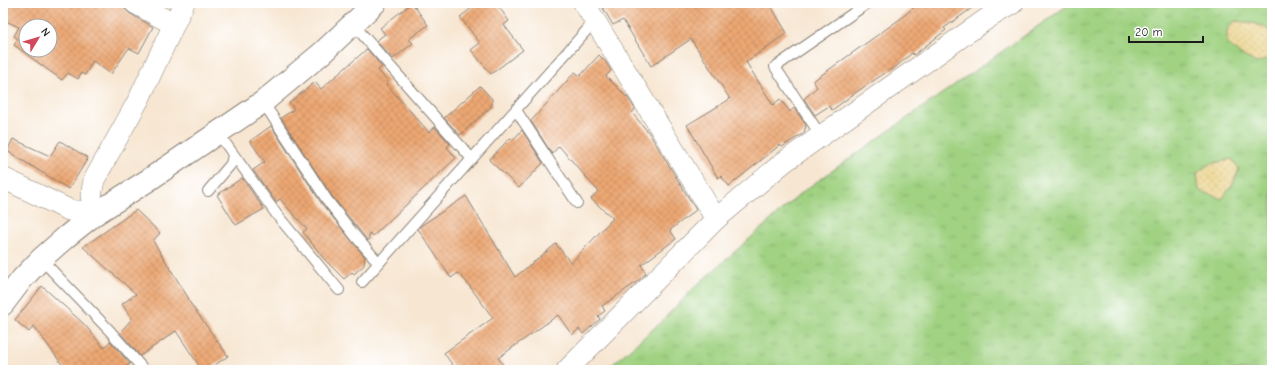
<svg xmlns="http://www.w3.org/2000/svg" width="1275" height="373" viewBox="0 0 1275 373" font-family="'Comic Neue',sans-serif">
<defs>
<pattern id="grass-tufts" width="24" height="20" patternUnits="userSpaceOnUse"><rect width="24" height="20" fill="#a0d282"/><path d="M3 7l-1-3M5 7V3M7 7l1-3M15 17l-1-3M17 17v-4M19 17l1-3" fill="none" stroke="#89b470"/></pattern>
<pattern id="sand-dots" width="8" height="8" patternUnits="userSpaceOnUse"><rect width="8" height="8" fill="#eeda9e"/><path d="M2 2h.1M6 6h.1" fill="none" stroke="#ccba88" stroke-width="1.8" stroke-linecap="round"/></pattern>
<pattern id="building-cross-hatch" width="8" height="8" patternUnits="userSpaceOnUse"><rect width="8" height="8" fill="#eca773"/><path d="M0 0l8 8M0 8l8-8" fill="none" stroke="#ca8f63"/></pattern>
</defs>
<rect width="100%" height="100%" fill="#fff"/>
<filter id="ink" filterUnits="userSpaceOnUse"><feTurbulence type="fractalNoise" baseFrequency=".025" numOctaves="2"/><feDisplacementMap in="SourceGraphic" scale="8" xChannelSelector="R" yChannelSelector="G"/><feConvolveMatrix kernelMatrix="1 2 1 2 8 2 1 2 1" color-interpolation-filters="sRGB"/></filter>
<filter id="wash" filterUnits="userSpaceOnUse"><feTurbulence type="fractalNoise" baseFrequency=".012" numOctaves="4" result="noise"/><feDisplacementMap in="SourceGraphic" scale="16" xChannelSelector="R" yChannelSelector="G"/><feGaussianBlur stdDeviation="0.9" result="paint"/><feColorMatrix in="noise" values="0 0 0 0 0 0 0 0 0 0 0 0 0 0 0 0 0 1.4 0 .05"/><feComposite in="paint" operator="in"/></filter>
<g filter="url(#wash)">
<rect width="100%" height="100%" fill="#f7e6d1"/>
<!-- grass -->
<path fill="url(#grass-tufts)" stroke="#5e774f" d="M1071,3H1272V370H606L660,323L697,285L805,190Z"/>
<!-- sand -->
<g fill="url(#sand-dots)" stroke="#857b5d">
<path d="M1235,21C1246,22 1267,23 1272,36C1274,41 1272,50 1272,56L1257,63L1241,55L1227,43V30Z"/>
<path d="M1232,159L1239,169L1233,183L1222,199L1199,190L1197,173L1210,164Z"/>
</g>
<g id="blocks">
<!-- building -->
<g fill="url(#building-cross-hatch)" fill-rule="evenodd">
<path d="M3,3H123L125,9L129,13L153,27L139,53L129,48L111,74L93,61L85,75L81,73L78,79L68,73L62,80L14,45L18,39L14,36L19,27L3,20ZM26,26H50V50H26Z"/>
<path d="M412,3L428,25L409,39L413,43L393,59L376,41L385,34L380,28Z"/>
<path d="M478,3H496L509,21L504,25L523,50L491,74L471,50L480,43L460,17Z"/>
<path d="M600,3H769L787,33L746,62L773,105L780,99L790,112L794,108L806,125L804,133L782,147L780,145L729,186L721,176L718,178L687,125L730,99L691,39L651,66L623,20L613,25Z"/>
<path d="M919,3H979L944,28L946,30L914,55L912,53L892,70L891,69L855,93L832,110L829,106L815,115L804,99L817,87L813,81L900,19Z"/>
<path d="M367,49L382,67L378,70L388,82L386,84L429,132L435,127L450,144L447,147L456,158L373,236L370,233L368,241L332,196L281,118L294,109L289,103L315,82L321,89Z"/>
<path d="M599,55L605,61L611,71L606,76L628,98L635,109L632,113L649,133L696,210L670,230L676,239L641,265L646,273L638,281L602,306L605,311L598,316L600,319L583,334L579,329L572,335L558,315L498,358L507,370H456L444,353L493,318L465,280L458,273L451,278L418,229L422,225L466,196L515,277L556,244L571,263L613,218L591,199L598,191L559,146L552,154L531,121L575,72L580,76Z"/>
<path d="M480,86L492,99V106L460,135L444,118Z"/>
<path d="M271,126L322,204L365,257L364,265L354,274L352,272L344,279L325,260L303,232L307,229L280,199L276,202L253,170L265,162L250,141Z"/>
<path d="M522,130L543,163L519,188L489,160L510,138L513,140Z"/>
<path d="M13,139L50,156L60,141L88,158L69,189L7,151Z"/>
<path d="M242,178L264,209L236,225L217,195Z"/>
<path d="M136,210L160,233L153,241L189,299L188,300L228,356L208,370H202L176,331L140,356L120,332L132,319L122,304L136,294L83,247Z"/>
<path d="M42,286L85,325L104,348L110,341L130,364L122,369L123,370H66L34,326L29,332L15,320Z"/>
</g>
</g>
</g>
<g filter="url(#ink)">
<use href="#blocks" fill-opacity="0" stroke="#8a8176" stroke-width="1"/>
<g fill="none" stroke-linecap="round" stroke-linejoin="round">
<defs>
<g id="lane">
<path d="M353,24L472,159"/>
<path d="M263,102L327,200L356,237L379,263"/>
<path d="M516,110L577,203"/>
<path d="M218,133L277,215L339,290"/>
<path d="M821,136L775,67L868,3"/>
<path d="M208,191L231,164L233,155"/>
<path d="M41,259L110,331L144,370"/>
<path d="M362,282L594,22"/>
</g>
<g id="street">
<path d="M135,3L173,24"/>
<path d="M584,3L716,219"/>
<path d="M3,178L69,210L95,214L91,196L94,180L139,99L184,3"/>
<path d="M567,370L716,219L784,162L988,18L1013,3"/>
</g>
<path id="secondary" d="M3,304L22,279L41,259L66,237L95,214L147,181L263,102L322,53L375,3"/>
</defs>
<!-- lane casing -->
<use href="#lane" stroke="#8a8176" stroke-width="12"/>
<!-- street casing -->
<use href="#street" stroke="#8a8176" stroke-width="22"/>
<!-- secondary casing -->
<use href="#secondary" stroke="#8a8176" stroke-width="24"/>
<!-- lane -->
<use href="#lane" stroke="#fff" stroke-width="10"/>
<!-- street -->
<use href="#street" stroke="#fff" stroke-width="21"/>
<!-- secondary -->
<use href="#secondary" stroke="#fff" stroke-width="22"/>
</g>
</g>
<!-- margin -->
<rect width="1275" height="373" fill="none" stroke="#fff" stroke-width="16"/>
<!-- north arrow -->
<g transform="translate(38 38) rotate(52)"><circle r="19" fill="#ffffff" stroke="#a4a4a4"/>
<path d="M0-3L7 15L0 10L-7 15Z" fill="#d1495b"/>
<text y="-6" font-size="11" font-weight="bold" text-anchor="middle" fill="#1c1c1c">N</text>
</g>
<!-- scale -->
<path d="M1129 36v6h74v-6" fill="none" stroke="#1c1c1c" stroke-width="2"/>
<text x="1135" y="36" font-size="12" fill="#1c1c1c" stroke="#ffffff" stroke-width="3" paint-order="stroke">20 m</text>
</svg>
